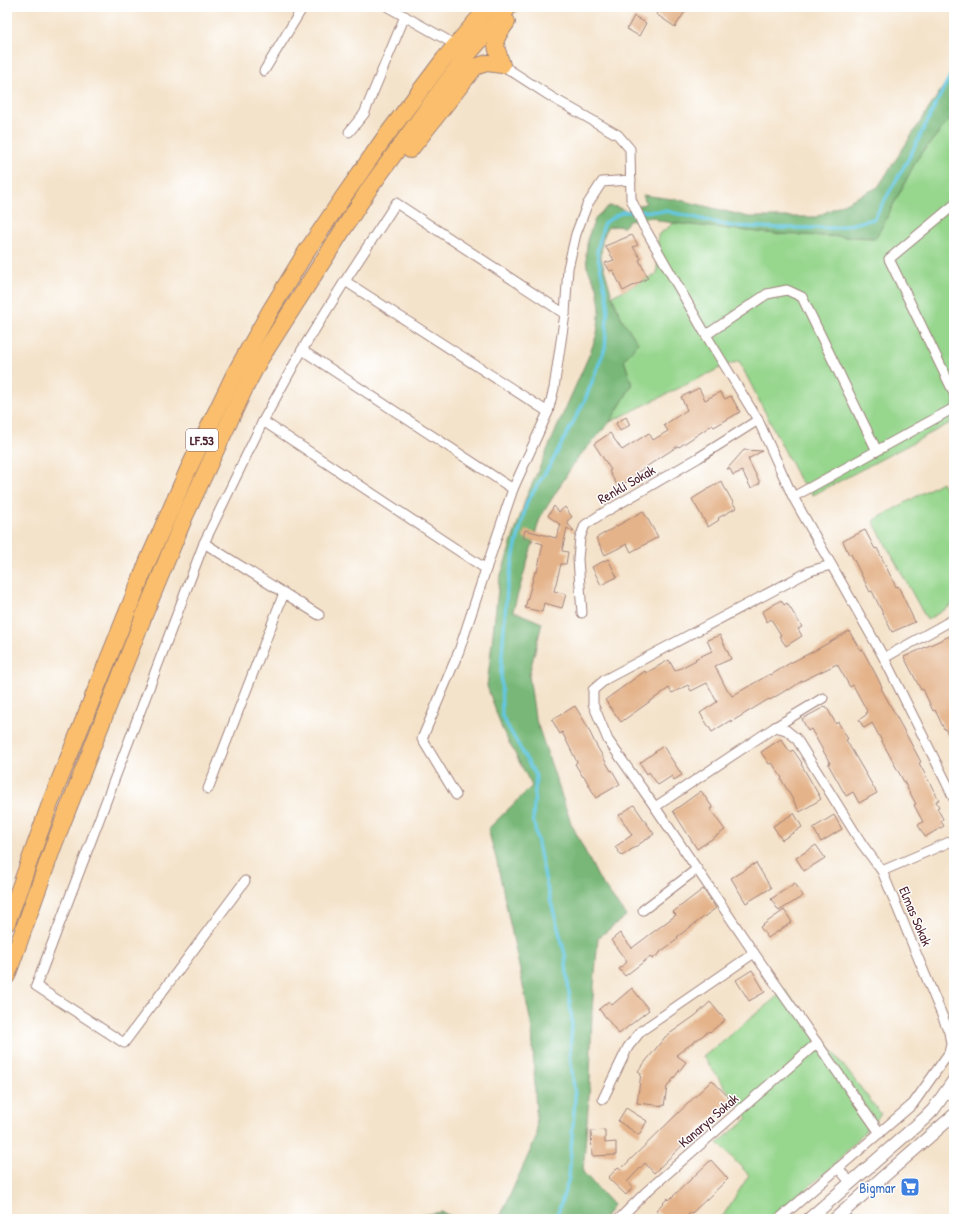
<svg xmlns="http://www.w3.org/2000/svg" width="961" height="1226" viewBox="0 0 961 1226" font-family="'Patrick Hand',sans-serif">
<rect width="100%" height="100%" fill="#fff"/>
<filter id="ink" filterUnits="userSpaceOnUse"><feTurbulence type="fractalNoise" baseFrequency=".025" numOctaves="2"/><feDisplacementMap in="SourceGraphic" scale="8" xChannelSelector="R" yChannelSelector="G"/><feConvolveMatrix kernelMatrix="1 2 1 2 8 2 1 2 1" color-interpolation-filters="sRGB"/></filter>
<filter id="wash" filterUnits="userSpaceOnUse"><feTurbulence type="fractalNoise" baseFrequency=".012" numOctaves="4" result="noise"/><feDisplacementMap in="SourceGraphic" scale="16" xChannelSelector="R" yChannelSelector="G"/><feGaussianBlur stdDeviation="0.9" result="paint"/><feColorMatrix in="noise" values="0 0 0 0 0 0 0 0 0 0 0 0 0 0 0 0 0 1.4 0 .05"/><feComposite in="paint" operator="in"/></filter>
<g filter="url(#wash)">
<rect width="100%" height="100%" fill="#f4e3cb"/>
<!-- green -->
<g fill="#96d68d" stroke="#707a5c">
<path d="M954,114V421L813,495L799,479L739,361L722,367L610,422L632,385L624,360L622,319L612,296L657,274L658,235L674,223L777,234L876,238L917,159Z"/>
<path d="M942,482L954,503V604L927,620L873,521Z"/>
<path d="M785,990L881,1114L831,1168L770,1219H721L749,1175L718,1143L748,1118L703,1057Z"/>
</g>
<!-- forest -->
<g fill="#78b778" stroke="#616b52">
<path d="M954,70V114L917,159L876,238L777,234L674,223L660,221L652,217L629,221L624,227L615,226L607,228L602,241L601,258L612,296L622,319L638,343L624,360L632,385L610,422L576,460L540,518L513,611L542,623L529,675L535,717L571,823L599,879L626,916L598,938L592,1010L590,1083L583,1172L613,1205L604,1219H499L537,1136L532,1028L497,862L488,829L532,786L502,729L487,686L499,581L526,498L590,353L597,334L600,307L597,287L587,267L586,254L588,237L596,217L609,206L617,207L626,211L646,203L643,195L680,200L749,217H816L878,187Z"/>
<path d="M442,1212L457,1219H395Z"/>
</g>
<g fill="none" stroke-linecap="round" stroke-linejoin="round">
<!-- stream -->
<path stroke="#63c7e1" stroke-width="3.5" d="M556,1219L569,1178L575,1097L570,1054L572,1022L565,954L547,887L533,819L536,776L502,716L501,668L507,588L516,545L527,502L553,460L585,400L605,348L608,303L597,252L604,223L622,212L666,211L731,226L778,228H836L874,219L910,156L954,68"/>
</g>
<g id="blocks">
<!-- building -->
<g fill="#e4b38a">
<path d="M661,7H688L675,27L656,14Z"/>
<path d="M634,16L646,23L639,36L627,29Z"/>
<path d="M632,235L638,245L633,247L641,259L639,260L648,278L623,291L613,270L610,271L605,263L614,260L605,246Z"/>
<path d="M699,388L705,400L720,392L725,399L731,396L740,412L714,427L712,425L679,447L678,446L635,474L636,476L618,487L609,471L611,470L594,444L610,433L622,450L649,433L653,440L668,431L664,425L687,410L681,397Z"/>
<path d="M626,417L630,425L620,431L616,423Z"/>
<path d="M744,450L762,451L748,459L760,483L751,488L742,471L733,475L730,469H727Z"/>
<path d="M721,481L736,508L718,518L719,520L708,527L692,499Z"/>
<path d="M554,506L559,512L565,507L572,517L567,521H568V524L574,531L573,532L567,528L562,551L568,552L566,564H561L554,591L566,594L562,608L544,603L542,612L525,608L535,572H537L543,544L523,538L525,530L556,538L561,525L548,516Z"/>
<path d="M643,511L658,537L631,552L627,544L605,555L596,538Z"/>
<path d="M865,530L875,549L877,548L896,587L898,586L915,622L892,632L872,591L870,592L851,554L849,555L843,541Z"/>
<path d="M608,559L617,577L601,585L592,567Z"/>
<path d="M781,600L784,605L787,603L802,627L798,629L802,636L786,646L779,636L781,635L771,619L767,622L762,612Z"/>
<path d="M849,631L860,650L862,649L875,673L882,687L881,688L921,762L919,763L939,800L936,801L939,807L937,808L943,819L941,821L944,826L925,837L918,825L923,822L914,805L916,804L872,723L864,728L859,720L867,714L866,712L867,711L853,685L850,687L837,664L800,682L789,690L788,689L770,700L769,699L731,722V720L712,732L700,713L717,702L707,683L691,691L688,685L672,693L669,688L621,722L605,700L645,671L646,673L669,660L675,671L696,660L695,659L712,651L707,640L720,635L731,659L715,666L725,686L732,696L770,674L771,675L790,663L816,650Z"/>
<path d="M954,634V746L945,728L944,729L935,710L933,711L923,689L921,690L904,657Z"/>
<path d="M575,706L586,724L595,743L611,771L612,770L620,784L596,798L584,776L583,777L575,764L577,762L562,732L560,734L552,720Z"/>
<path d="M826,706L836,724L838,722L848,739L846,740L877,793L859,803L853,792L846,796L828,764L830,763L811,729L808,731L802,719Z"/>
<path d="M781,739L790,752L793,750L802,763L801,764L821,799L800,812L781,779L782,778L772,763L769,764L761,752Z"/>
<path d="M663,746L682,775L674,780L672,776L658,785L649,772L647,774L640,763Z"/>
<path d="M701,791L713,808L710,809L725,830L697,849L673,811Z"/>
<path d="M634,805L654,834L622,856L615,847L632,835L619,815Z"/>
<path d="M794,813L802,827L782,840L773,826Z"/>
<path d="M834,815L842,829L821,842L813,828Z"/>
<path d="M816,845L825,858L804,871L796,858Z"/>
<path d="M756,863L771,888L746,903L731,878Z"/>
<path d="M795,883L803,896L779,911L771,899Z"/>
<path d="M703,889L716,908L677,937L678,939L660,952V953L652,959L650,957L625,976L619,969L627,962L611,940L620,933L632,948L676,915L673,912Z"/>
<path d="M784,910L792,922L768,938L760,927Z"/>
<path d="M752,970L765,992L749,1001L736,980Z"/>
<path d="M632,988L649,1010L619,1034L599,1009L609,1001L612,1005Z"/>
<path d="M710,1002L725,1020L710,1032L709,1031L676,1055L686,1062L667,1087L664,1106L637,1103L641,1073L638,1071L665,1037L696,1015Z"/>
<path d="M712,1080L730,1099L654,1173L645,1163L627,1182L633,1187L626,1195L608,1178L618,1167L621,1169L628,1162Z"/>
<path d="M626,1108L647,1121L639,1135L618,1121Z"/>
<path d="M605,1130V1143L616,1142V1155L592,1156L591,1131Z"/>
<path d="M711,1160L728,1179L692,1213L691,1212L684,1219H664L656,1210L668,1198L669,1200Z"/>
</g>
</g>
</g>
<g filter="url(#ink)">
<use href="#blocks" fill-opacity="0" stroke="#9f817b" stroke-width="1"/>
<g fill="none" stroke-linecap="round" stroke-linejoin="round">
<defs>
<g id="minor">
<path d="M388,7L456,45"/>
<path d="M502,65L553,98L618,135L630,149L631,199L643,225L706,335L758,420L793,497L884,658L947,784L954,799"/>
<path d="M264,71L303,7"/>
<path d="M349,132L364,114L405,16"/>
<path d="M954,205L889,259L954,393"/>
<path d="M345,281L396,203L565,314"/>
<path d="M706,335L767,294L787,290L802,297L877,451"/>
<path d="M302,350L513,489L548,412L554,388L565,314L568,268L576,234L587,205L602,182L631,180"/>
<path d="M513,489L486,569L263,421L302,350L345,281L548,412"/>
<path d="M793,497L954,408"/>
<path d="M204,543L319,615"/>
<path d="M831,565L810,571L606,679L593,690V704L608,740L655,807L754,953L880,1133"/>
<path d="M582,613L578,559L580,538L585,525L600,515L698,458L758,420"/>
<path d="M884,658L954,619"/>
<path d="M775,727L786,730L796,738L862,844L882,871L949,1032L951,1044L949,1053L913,1104L779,1219"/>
<path d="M208,789L284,593"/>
<path d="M456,795L422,739L459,651L486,569"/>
<path d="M655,807L775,727L823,698"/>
<path d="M882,871L954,840"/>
<path d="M245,881L124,1043L36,986L204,543L263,421"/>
<path d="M643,910L697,869"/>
<path d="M603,1099L628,1047L641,1031L754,953"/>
<path d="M838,1168L851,1183"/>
<path d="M619,1219L646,1192L817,1043"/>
</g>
<g id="tertiary">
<path d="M809,1219L925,1118L933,1110L954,1080"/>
<path d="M835,1219L954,1115"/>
</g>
<g id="trunk">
<path d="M410,150L475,67L487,63L502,65C494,41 492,42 507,22"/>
<path d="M7,923L51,801L147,563L188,470L234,375L270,311L306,252L344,196L383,140L444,59L488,7"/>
<path d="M7,976L53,847L145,613L185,516L245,388L259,361L369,189L432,102L464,59L509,7"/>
</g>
</defs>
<!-- minor casing -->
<use href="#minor" stroke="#9f817b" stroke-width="11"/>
<!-- tertiary casing -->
<use href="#tertiary" stroke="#9f817b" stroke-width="14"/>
<!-- trunk casing -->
<use href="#trunk" stroke="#9f817b" stroke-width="18"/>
<!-- minor -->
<use href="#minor" stroke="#fff" stroke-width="9"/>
<!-- tertiary -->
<use href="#tertiary" stroke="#fff" stroke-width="12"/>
<!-- trunk -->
<use href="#trunk" stroke="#fabe6d" stroke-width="16"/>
</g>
</g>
<!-- icons -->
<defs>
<symbol id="supermarket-square" viewBox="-11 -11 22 22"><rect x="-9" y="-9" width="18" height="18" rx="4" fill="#3f7fe0" stroke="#fff"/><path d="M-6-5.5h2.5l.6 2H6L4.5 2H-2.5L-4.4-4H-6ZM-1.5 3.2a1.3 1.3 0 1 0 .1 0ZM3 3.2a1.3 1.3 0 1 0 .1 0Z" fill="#fff"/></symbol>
</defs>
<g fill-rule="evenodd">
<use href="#supermarket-square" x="899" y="1176" width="22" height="22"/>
</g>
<g text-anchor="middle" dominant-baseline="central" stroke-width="3" stroke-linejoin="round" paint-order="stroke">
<!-- shield labels -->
<rect fill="#fff" stroke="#80626b" stroke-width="1" x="186" y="429" width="32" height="22" rx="3"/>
<g font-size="13" font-weight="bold" fill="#4a1f2b">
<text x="202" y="440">LF.53</text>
</g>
<!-- street labels -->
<g font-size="14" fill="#4a1f2b" stroke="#fff">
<text transform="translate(626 484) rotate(-30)">Renkli Sokak</text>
<text transform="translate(916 916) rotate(67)">Elmas Sokak</text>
<text transform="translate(708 1120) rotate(-41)">Kanarya Sokak</text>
</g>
<!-- shop labels -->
<g font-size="14" fill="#366cbe" stroke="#fff" text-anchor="end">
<text x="896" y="1187">Bigmar</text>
</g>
</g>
<!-- margin -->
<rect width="961" height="1226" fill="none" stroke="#fff" stroke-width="24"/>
</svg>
